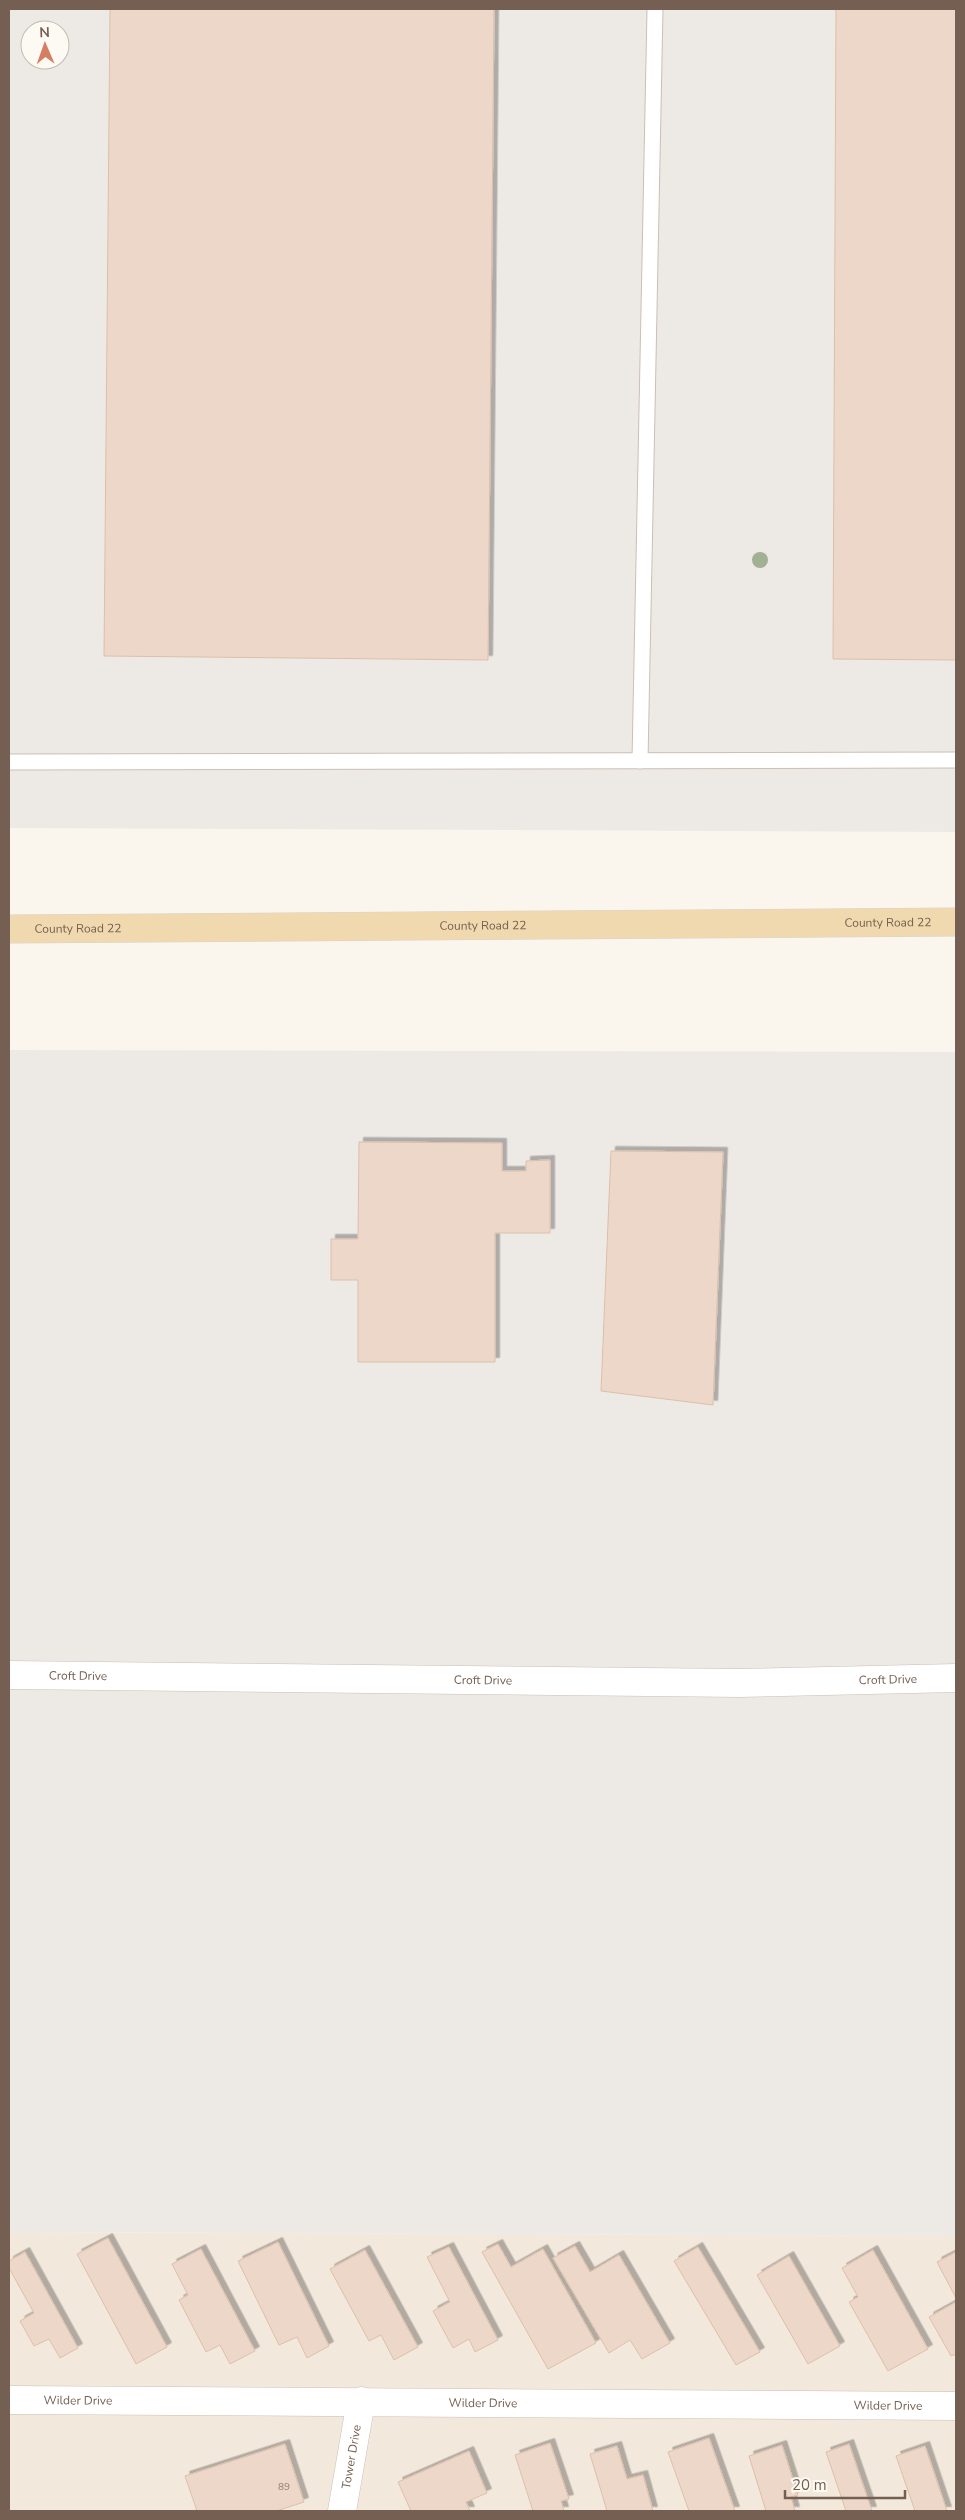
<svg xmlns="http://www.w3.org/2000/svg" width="965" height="2520" viewBox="0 0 965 2520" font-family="'Nunito Sans',sans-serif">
<defs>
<filter id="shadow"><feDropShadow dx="4.5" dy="-4.5" stdDeviation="0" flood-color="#0004"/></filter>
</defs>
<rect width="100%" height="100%" fill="#fbf6ed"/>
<!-- residential -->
<path fill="#f2e8dc" d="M9,2232L956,2236V2511H9Z"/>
<!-- industrial -->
<g fill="#ede9e5" fill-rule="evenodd">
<path d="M9,9H956V832L9,828ZM30,30H60V60H30Z"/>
<path d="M9,1050L956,1052V2236L9,2232Z"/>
</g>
<!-- building -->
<g fill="#edd7c8" stroke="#ddbfaa" filter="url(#shadow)">
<path d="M110,9H494L488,660L104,656Z"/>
<path d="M836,9H956V660L833,659Z"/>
<path d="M359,1142L502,1143V1171H526V1161L550,1160V1233H495V1362H358V1280H331V1239H358Z"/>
<path d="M611,1151L723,1152L713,1405L601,1391Z"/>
<path d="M108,2238L167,2347L136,2364L77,2254Z"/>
<path d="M278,2242L329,2346L307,2358L297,2337L279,2345L238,2261Z"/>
<path d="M498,2244L511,2267L543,2249L596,2343L548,2369L482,2252Z"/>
<path d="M575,2246L590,2272L619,2255L670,2343L642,2359L630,2340L609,2353L553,2258Z"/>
<path d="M449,2247L498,2340L475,2352L469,2339L453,2348L433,2311L450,2302L427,2257Z"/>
<path d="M698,2247L760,2352L736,2365L674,2261Z"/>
<path d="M201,2249L255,2351L230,2364L220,2345L206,2352L179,2300L188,2295L172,2264Z"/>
<path d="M365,2250L418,2347L394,2360L381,2335L369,2341L330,2269Z"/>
<path d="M873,2250L928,2349L888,2371L849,2302L858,2297L842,2268Z"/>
<path d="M25,2252L78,2348L60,2358L49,2339L34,2346L20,2321L34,2313L9,2268V2261Z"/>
<path d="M956,2252V2298L937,2262Z"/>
<path d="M789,2256L840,2346L808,2364L757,2275Z"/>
<path d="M956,2302V2354L951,2356L929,2317Z"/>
<path d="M709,2438L735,2511H689L668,2452Z"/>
<path d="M550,2443L569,2499L561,2501L564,2511H533L515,2455Z"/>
<path d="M285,2444L304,2502L276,2511H197L185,2476Z"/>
<path d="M849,2444L872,2511H846L826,2452Z"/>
<path d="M782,2445L798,2495L791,2497L795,2511H766L749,2456Z"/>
<path d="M617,2446L627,2479L643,2475L653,2511H607L590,2454Z"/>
<path d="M925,2446L947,2511H915L896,2456Z"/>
<path d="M469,2451L487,2493L466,2502L470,2511H411L398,2482Z"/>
</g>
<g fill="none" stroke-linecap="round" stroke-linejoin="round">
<defs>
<g id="lane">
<path d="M640,761L655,9"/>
<path d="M9,762L956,760"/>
</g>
<g id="street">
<path id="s1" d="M9,1675L739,1683L956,1678"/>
<path id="s2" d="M9,2400L956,2406"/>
<path id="s3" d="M342,2511L361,2401"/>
</g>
<g id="primary">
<path id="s4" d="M9,929L956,922"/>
</g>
</defs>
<!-- lane casing -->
<use href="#lane" stroke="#ccbfb4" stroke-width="17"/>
<!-- street casing -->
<use href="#street" stroke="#ccbfb4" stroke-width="29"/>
<!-- primary casing -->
<use href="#primary" stroke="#d8d2cf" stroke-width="29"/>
<!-- lane -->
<use href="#lane" stroke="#fff" stroke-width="15"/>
<!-- street -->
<use href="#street" stroke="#fff" stroke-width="28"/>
<!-- primary -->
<use href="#primary" stroke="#f0d9ae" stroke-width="28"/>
</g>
<!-- trees -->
<circle fill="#a1b194" cx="760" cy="560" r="8"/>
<g text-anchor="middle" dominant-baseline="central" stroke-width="4.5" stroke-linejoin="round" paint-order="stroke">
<!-- number labels -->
<g font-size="10" fill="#927d70">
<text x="284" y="2487">89</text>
</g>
<!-- street labels -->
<g font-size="12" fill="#745f52" stroke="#fdfaf3">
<text stroke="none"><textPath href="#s4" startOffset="879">County Road 22</textPath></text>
<text stroke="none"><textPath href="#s4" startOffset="474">County Road 22</textPath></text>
<text stroke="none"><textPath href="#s4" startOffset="69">County Road 22</textPath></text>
<text stroke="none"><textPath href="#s1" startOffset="69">Croft Drive</textPath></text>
<text stroke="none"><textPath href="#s1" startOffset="474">Croft Drive</textPath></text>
<text stroke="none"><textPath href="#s1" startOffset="879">Croft Drive</textPath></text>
<text stroke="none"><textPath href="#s2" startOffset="69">Wilder Drive</textPath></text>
<text stroke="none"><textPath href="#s2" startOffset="474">Wilder Drive</textPath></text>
<text stroke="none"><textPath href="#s2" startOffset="879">Wilder Drive</textPath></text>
<text stroke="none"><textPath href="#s3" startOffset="55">Tower Drive</textPath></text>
</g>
</g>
<!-- border -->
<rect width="965" height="2520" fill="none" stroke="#745f52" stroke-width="20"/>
<!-- north arrow -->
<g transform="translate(45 45) rotate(358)"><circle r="24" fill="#fdfaf3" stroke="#c6bcb3"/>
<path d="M0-4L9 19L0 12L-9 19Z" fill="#d47f62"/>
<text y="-8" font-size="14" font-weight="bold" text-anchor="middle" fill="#745f52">N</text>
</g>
<!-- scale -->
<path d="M785 2490v8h120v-8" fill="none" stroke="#745f52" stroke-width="2.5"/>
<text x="792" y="2490" font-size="15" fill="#745f52" stroke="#fdfaf3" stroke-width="4" paint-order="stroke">20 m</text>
</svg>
